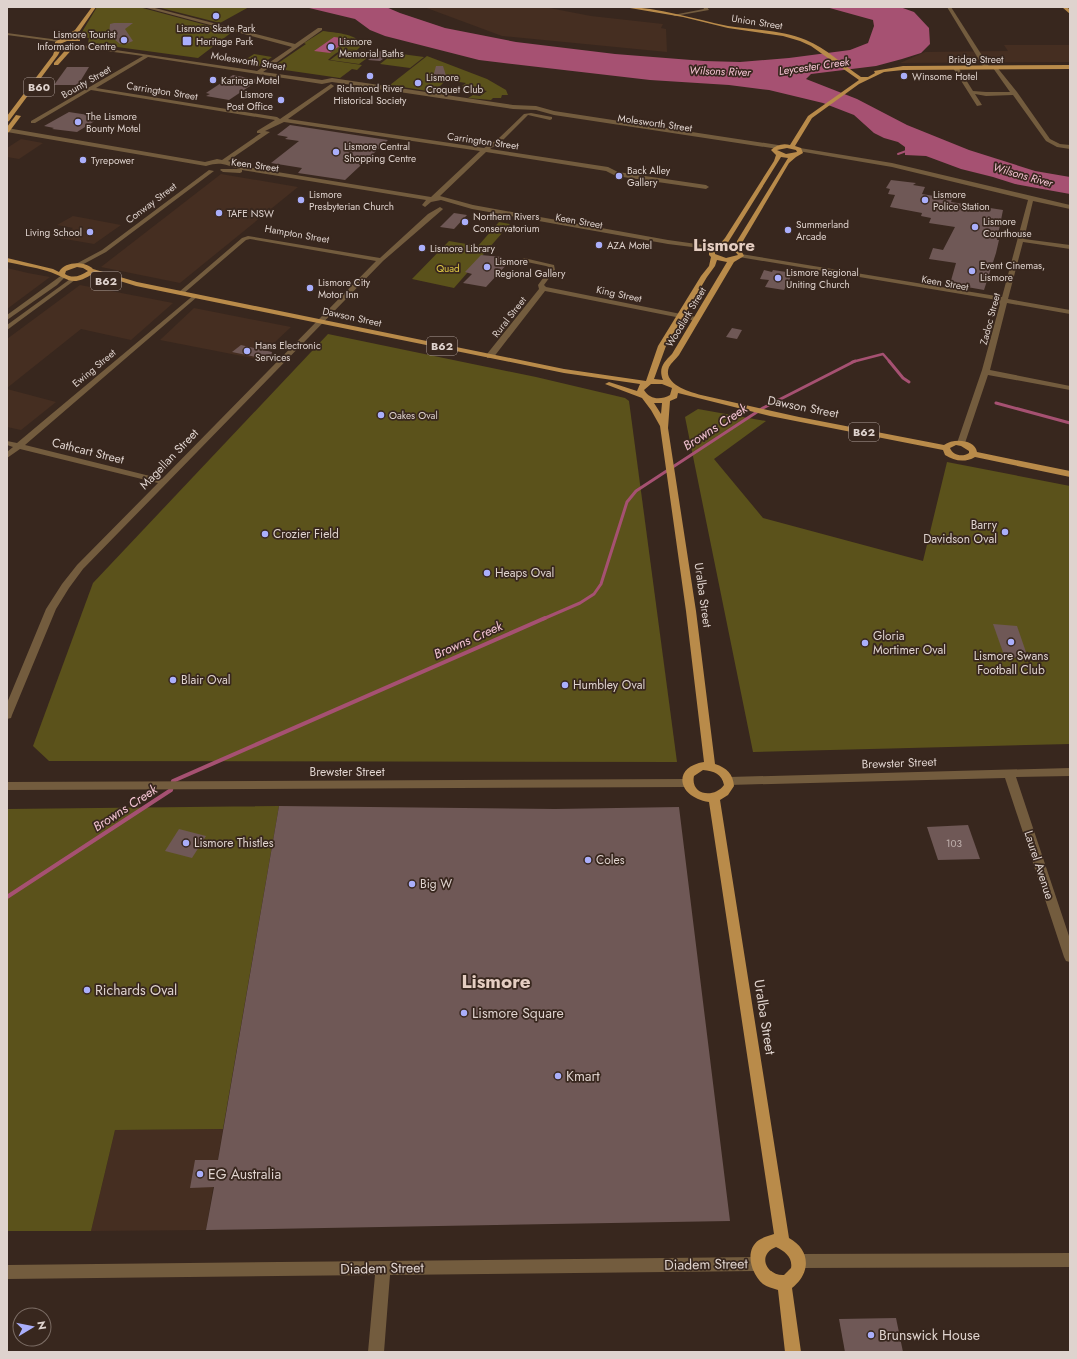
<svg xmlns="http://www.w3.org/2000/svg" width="1077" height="1359" viewBox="0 0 1077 1359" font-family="Jost,sans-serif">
<rect width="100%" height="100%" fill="#38271e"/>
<!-- built -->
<g fill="#452e21">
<path d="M424,7H544L591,16L663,24L661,28L666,29L667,52L502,36Z"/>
<path d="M1004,45H1070V62L900,63L925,52L1008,51Z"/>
<path d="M21,139L43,143L19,159L7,157V148Z"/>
<path d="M221,174L298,187L180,283L101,267Z"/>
<path d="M73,216L84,218L121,225L94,244L59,238L73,228L57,225Z"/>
<path d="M7,268L28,273L50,277L7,309Z"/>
<path d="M80,285L173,303L131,340L81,329L7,388V339Z"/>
<path d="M194,308L291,327L257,359L160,340Z"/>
<path d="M7,389L56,402L21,430L7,427Z"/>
<path d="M223,1129L206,1230L91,1231L115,1130Z"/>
</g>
<!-- green -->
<g fill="#5b521b">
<path d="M97,7H139L232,32L198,58L88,43L89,38L79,37Z"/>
<path d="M157,7H249L220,23Z"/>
<path d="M323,31C336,33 353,33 363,44L357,50C343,48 337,51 328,60L362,65L357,70L352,69L340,78L271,68L306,44L304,43Z"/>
<path d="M345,49L374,53L359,64L330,60Z"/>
<path d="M394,53L424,57L410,68L380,64Z"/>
<path d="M254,54L272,57L258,67L239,64Z"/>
<path d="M427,56L487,79L506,90L508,95H502L501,98H493L491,100L468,98L473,95L480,96L487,91L462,86L466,83L446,80L434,92L390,85Z"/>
<path d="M499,222L510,224L454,288L412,279L449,241L478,246Z"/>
<path d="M328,334L536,377L625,398L629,401L677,762L49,761L33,746L93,583Z"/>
<path d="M698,409L766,421L714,459L763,518L923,561L947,462L1070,486V744L753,752L685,417Z"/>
<path d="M279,806L223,1129L115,1130L91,1231H7V809Z"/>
</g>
<!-- water -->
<g fill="#a65172">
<path d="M305,7H386L400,13L445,28L516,42L615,54L704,61L740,62L789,58L850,50L868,43L874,26L873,20L826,7H900L914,12L929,28L930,44L921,53L902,59L876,66L811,74L806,79L857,99L907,125L969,150L1035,171L1070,177V194L1015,184L993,177L961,169L926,156L905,155V147L898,142L884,138L874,133L854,115L823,103L769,90L729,85L650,80L479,60L385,36L370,30L355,19Z"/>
<path d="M334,37L349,39L330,53L314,51Z"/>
</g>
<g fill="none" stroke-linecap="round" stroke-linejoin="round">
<!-- stream-far3 -->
<path stroke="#a65172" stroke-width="2" d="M898,154L909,150"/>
<!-- stream-far2 -->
<path stroke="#a65172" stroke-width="2.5" d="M852,362L883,354L890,362"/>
<!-- stream-far1 -->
<g stroke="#a65172" stroke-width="3">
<path d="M889,361L903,378L909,382"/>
<path d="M996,403L1070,423"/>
<path d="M543,619L580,603L594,594L601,584L627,502L636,491L763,408L855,361"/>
</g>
<!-- stream -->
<path stroke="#a65172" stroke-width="4" d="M7,897L171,790L173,781L545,618"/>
</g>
<!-- building -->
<g fill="#6f5856">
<path d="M114,23H133L125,29L133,41L126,44H120L109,35L110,24Z"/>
<path d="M379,51L392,53L380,61L368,60Z"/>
<path d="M436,66H443L447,79L433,77Z"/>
<path d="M67,67H89L78,85H54Z"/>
<path d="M233,75L259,80L229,100L206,96L210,94L206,93Z"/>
<path d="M69,112L101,117L77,132L52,129L54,128L44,126Z"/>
<path d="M290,125L388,140L345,180L298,173L302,168L271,163L299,141L285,139L288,137L277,135Z"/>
<path d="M891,180L916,183L913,185L925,187L922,194L952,199L951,202L1003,210L997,240H999L996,253L984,290L950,284L956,263L929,259L933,248L943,250L955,227L929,223L931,218L921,216L922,213L890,207L895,195L888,194L890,189L886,188Z"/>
<path d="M454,213L467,215L454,229L440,227Z"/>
<path d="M481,255L502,257L500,260L509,262L486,287L463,283L472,274L465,272Z"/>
<path d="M764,270L772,272L773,270L793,273L784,290L765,287L769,280L760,279Z"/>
<path d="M732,328L742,330L737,339L726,337Z"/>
<path d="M241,345L272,352L270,360L232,352Z"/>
<path d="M993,624L1017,626L1028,658H1005Z"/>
<path d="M279,806L555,809L679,807L730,1221L206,1230L214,1187L190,1188L195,1160H218Z"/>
<path d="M968,825L980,859L938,860L927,827Z"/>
<path d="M179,829L206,836L192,858L165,851Z"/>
<path d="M896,1318L903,1352H845L839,1319Z"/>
</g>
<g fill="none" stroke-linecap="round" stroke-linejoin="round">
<!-- minor -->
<g fill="#735c3e" fill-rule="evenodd">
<path d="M143,7H151L295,44L318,28H322V30L263,72L322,80L332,78L513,105L536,106L554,111L778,145L781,147L778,149L554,115L536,110L513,109L332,82L322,84L148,57L96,88L277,117L280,119L331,84L334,86L333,87L288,119L484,148L498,139L524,114L531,113L552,117V119L550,120L528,115L502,141L490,149L608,167L618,172L706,185L709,187L706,189L616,176L606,171L486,152L440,196L473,205L668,240L718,247V249L716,250L668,244L472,209L441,200L431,202L425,207L422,205L426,200L242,170V172L240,173L223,172L220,170L221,169H240C226,165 221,161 206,166L7,132V128L205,162L217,159L222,160L261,133H257V131L275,120L91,90L35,123H31V121L143,56L77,47L75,46V44L257,71L292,47ZM284,122L480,151L431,197L246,167L228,161L270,132L265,131Z"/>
<path d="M703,7H707L709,10L675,16L673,15L704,9Z"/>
<path d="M947,7H951L990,68L989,69L984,68Z"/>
<path d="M7,33L59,40L61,41L59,42L7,35Z"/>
<path d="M996,66L1017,92L1050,139L1060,144L1070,145V149L1057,147L1046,141L1013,95L986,96L975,94L982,105L977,106L953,68L958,67L973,91L986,92H1010L993,68Z"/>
<path d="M800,148L892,163L1070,205V209L1033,201L1024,239L1070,245V249L1023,242L1008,299L1070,310V314L1007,303L990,370L1070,386V390L988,375L965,443L964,445H958L957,443L982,370L1000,304L995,302L997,300L739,257L738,256L741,254L1002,297L1028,200L892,167L798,151L797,150Z"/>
<path d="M209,170L214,171L106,252L78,267H74V265L102,250Z"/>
<path d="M440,207L443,209L442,210L383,261L83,569L69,588L56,609L12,715L11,718L7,719V703L46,609L62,584L77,565L158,483L20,449L7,458V452L13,447L7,445V441L17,443L195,294L198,296L197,297L25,445L162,479L376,261L250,239L246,240L183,294H179V292L242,238L248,236L380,258L428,214Z"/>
<path d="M524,258L554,265L555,270L544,285L546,287L696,317L700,319L696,321L545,291L493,358H487V354L539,289L538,285L549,270V267L546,266L522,261L521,260Z"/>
<path d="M62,275L65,277L57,285L7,320V315Z"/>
<path d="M73,277L75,278V280L7,330V325Z"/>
<path d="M1070,768V776L1016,777L1070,939V962L1066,961L1064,957L1005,778L729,785L725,784L724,781L725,778L729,777Z"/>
<path d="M687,779L691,780L692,783L691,786L687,787L7,790V782Z"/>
<path d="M1070,1253V1267L799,1268L794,1266L792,1261L794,1256L799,1254Z"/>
<path d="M757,1257L762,1259L764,1264L762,1269L757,1271L390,1275L384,1352H368L375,1275L7,1279V1265Z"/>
</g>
<!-- major -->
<g fill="#b98b4a" fill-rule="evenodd">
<path d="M92,7H96L79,32L70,38L80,39V41H67L60,44L61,49L58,55L9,121L7,122V116L53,55L55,49V42L75,30Z"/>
<path d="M624,7C659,7 693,19 728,26C754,30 782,30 806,40C826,48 843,65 861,77H868L875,73L874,71L903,66L1070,65V69L903,70L884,72L859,84L812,118L795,146L801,148L803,153L796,157L789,163L743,241L741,250L744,256L734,262L679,355C676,359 671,363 669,367C662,384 690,392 701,395L799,417L944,445C953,438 975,439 977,452L1070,471V477L975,457C965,463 954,461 945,455L943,450L770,416L678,393L677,398L670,401L668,428L696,611L715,764C727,768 733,774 734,786L728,795L720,800L789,1238C811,1250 811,1273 792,1288L801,1352H785L778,1290C773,1288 767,1287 763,1284C751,1274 744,1250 759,1240C763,1237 769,1236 774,1234L709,802C677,797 672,767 704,762L686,611L660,426L651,410L642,398L605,384L609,382L637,391L640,384L564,373L136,286L94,273C70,289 68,277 47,271C34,267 20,265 7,262V258L53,269L59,272C65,261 85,261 93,269L137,282L564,369L646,381L658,346L701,276L709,266L711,257L709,255V251L714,247L719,245L725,238L774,161L776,155L771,150C776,145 783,143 790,145L808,116L859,80L811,46L800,41L783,36L728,28L683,17ZM787,148L796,150L797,152L786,154L777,150ZM781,157L788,158L737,241L736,246L727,244ZM726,248L733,249L738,255L726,258L715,254V252ZM717,260L727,262L672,354C664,362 658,368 663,380L654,379L666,346L707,277L715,266ZM77,267L83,268L88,271C80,276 73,279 65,274L66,271ZM651,384H662L672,388L670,395C661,400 650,400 644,390ZM654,403H662L661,414ZM956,445L961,446L969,451V453C963,457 953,456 950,448ZM703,770C714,771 722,774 724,785C714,799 690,795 694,776ZM776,1247C785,1251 793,1258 791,1268L784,1275C767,1276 756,1255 776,1247Z"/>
<path d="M1062,7H1067L1070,10V14Z"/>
<path d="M70,45L75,46L58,65H54V63Z"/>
<path d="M16,115L21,116L9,132L7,133V127Z"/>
</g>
</g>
<!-- markers -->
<g fill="#aaaffb" stroke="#38271e" stroke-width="1.5">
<circle cx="216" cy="16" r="4"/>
<circle cx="124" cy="40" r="4"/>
<rect x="182" y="36" width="10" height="10" rx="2"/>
<circle cx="331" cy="47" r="4"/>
<circle cx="370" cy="76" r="4"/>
<circle cx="904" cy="76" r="4"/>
<circle cx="213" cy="80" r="4"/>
<circle cx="418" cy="83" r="4"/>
<circle cx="281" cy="100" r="4"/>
<circle cx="78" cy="122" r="4"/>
<circle cx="336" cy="152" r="4"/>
<circle cx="83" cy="160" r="4"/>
<circle cx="619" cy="176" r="4"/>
<circle cx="301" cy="200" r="4"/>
<circle cx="925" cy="200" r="4"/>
<circle cx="219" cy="213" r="4"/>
<circle cx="465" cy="222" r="4"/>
<circle cx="975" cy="227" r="4"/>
<circle cx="788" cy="230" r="4"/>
<circle cx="90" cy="232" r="4"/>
<circle cx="599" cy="245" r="4"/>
<circle cx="422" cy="248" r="4"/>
<circle cx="487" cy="267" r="4"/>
<circle cx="972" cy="271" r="4"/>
<circle cx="778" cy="278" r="4"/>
<circle cx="310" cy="288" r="4"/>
<circle cx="247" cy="351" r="4"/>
<circle cx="381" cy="415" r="4"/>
<circle cx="1005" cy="532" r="4"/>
<circle cx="265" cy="534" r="4"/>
<circle cx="487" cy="573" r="4"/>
<circle cx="1011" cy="642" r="4"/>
<circle cx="865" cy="643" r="4"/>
<circle cx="173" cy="680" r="4"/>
<circle cx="565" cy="685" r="4"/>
<circle cx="186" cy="843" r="4"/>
<circle cx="588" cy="860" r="4"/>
<circle cx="412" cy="884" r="4"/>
<circle cx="87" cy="990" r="4"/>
<circle cx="464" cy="1013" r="4"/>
<circle cx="558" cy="1076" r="4"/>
<circle cx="200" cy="1174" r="4"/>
<circle cx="871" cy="1335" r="4"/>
</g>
<g text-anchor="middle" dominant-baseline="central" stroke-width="3.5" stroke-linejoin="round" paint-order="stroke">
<!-- far-street labels -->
<g font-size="10" fill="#dfd3ce" stroke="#38271e">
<text transform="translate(757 22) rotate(9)">Union Street</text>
<text x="976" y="59">Bridge Street</text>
<text transform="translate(248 61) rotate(9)">Molesworth Street</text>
<text transform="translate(86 82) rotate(-30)">Bounty Street</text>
<text transform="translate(162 91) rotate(9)">Carrington Street</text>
<text transform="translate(655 123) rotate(8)">Molesworth Street</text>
<text transform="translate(483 141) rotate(8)">Carrington Street</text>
<text transform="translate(255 165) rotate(8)">Keen Street</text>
<text transform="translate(151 203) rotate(-37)">Conway Street</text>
<text transform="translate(579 221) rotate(10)">Keen Street</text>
<text transform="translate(297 234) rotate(10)">Hampton Street</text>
<text transform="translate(945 283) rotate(10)">Keen Street</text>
<text transform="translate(619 294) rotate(12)">King Street</text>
<text transform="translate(352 317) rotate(12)">Dawson Street</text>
<text transform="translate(509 317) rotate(-52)">Rural Street</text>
<text transform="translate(686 317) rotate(-59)">Woodlark Street</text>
<text transform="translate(990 319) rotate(-75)">Zadoc Street</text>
<text transform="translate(94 368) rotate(-40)">Ewing Street</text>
</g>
<!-- far-poi labels -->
<g font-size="10" fill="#dfd3ce" stroke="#38271e" text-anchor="start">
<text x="216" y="28" text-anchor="middle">Lismore Skate Park</text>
<text x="116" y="34" text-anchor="end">Lismore Tourist<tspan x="116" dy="12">Information Centre</tspan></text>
<text x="196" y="41">Heritage Park</text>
<text x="339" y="41">Lismore<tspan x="339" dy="12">Memorial Baths</tspan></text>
<text x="912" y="76">Winsome Hotel</text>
<text x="426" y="77">Lismore<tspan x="426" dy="12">Croquet Club</tspan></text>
<text x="221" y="80">Karinga Motel</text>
<text x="370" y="88" text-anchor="middle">Richmond River<tspan x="370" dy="12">Historical Society</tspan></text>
<text x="273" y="94" text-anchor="end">Lismore<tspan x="273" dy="12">Post Office</tspan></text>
<text x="86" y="116">The Lismore<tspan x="86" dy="12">Bounty Motel</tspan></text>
<text x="344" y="146">Lismore Central<tspan x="344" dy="12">Shopping Centre</tspan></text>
<text x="91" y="160">Tyrepower</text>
<text x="627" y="170">Back Alley<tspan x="627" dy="12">Gallery</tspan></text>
<text x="309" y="194">Lismore<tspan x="309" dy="12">Presbyterian Church</tspan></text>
<text x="933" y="194">Lismore<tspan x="933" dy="12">Police Station</tspan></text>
<text x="227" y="213">TAFE NSW</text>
<text x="473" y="216">Northern Rivers<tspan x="473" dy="12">Conservatorium</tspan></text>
<text x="983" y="221">Lismore<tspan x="983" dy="12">Courthouse</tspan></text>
<text x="796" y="224">Summerland<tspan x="796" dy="12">Arcade</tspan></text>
<text x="82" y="232" text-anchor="end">Living School</text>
<text x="607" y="245">AZA Motel</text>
<text x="430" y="248">Lismore Library</text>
<text x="495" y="261">Lismore<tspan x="495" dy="12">Regional Gallery</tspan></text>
<text x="980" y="265">Event Cinemas,<tspan x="980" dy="12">Lismore</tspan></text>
<text x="786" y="272">Lismore Regional<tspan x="786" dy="12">Uniting Church</tspan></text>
<text x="318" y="282">Lismore City<tspan x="318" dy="12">Motor Inn</tspan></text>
<text x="255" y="345">Hans Electronic<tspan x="255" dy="12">Services</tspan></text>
<text x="389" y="415">Oakes Oval</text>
</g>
<!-- far-park labels -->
<g font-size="10" fill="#ddc644" stroke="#38271e">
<text x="448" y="268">Quad</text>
</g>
<!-- number labels -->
<g font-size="10" fill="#c3b4b0">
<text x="954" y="843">103</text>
</g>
<!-- far-water labels -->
<g font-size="11" font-style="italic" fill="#f3c3d2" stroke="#38271e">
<text transform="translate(814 66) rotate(-8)">Leycester Creek</text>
<text transform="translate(720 71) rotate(2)">Wilsons River</text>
<text transform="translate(1023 175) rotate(16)">Wilsons River</text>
</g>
<!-- shield labels -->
<g fill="#38271e" stroke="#ad9f99" stroke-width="1">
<rect x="24" y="78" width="30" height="18" rx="3"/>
<rect x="91" y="272" width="30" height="18" rx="3"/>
<rect x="427" y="337" width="30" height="18" rx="3"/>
<rect x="849" y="423" width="30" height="18" rx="3"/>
</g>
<g font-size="11" font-weight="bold" fill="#dfd3ce">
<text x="39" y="87">B60</text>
<text x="106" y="281">B62</text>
<text x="442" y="346">B62</text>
<text x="864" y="432">B62</text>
</g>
<!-- street labels -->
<g font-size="12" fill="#dfd3ce" stroke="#38271e">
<text transform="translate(803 407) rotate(11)">Dawson Street</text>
<text transform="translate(88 451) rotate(14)">Cathcart Street</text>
<text transform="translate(169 459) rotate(-46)">Magellan Street</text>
<text transform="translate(703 595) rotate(82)">Uralba Street</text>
<text transform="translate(899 763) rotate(-2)">Brewster Street</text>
<text x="347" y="772">Brewster Street</text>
<text transform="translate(1039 865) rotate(72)">Laurel Avenue</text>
</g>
<!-- poi labels -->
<g font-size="12" fill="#dfd3ce" stroke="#38271e" text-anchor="start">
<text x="997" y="525" text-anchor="end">Barry<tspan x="997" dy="14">Davidson Oval</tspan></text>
<text x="273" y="534">Crozier Field</text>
<text x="495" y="573">Heaps Oval</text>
<text x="873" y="636">Gloria<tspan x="873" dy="14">Mortimer Oval</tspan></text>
<text x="1011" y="656" text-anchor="middle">Lismore Swans<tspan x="1011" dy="14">Football Club</tspan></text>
<text x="181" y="680">Blair Oval</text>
<text x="573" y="685">Humbley Oval</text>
<text x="194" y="843">Lismore Thistles</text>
<text x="596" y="860">Coles</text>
<text x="420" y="884">Big W</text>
</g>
<!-- water labels -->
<g font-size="13" font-style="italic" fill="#f3c3d2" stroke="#38271e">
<text transform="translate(715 427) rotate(-33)">Browns Creek</text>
<text transform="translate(468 640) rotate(-24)">Browns Creek</text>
<text transform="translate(125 808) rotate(-33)">Browns Creek</text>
</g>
<!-- near-poi labels -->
<g font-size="14" fill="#dfd3ce" stroke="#38271e" text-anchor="start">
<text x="95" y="990">Richards Oval</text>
<text x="472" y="1013">Lismore Square</text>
<text x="566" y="1076">Kmart</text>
<text x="208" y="1174">EG Australia</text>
<text x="879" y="1335">Brunswick House</text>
</g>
<!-- near-street labels -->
<g font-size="14" fill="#dfd3ce" stroke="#38271e">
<text transform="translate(765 1017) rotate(81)">Uralba Street</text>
<text transform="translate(706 1264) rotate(-1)">Diadem Street</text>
<text transform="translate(382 1268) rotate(-1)">Diadem Street</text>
</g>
<!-- far-town labels -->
<g font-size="17" font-weight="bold" fill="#e5cec2" stroke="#38271e">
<text x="724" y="245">Lismore</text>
</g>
<!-- near-district labels -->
<g font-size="19" font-weight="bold" fill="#e5cec2" stroke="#38271e">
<text x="496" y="981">Lismore</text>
</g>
</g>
<!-- border -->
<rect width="1077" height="1359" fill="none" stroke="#dfd3ce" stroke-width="16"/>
<!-- north arrow -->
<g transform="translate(32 1327) rotate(80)"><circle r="19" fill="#38271e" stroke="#7b6c64"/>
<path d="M0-3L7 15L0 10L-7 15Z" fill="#aaaffb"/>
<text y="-6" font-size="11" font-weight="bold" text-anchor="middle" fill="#dfd3ce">N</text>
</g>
</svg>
